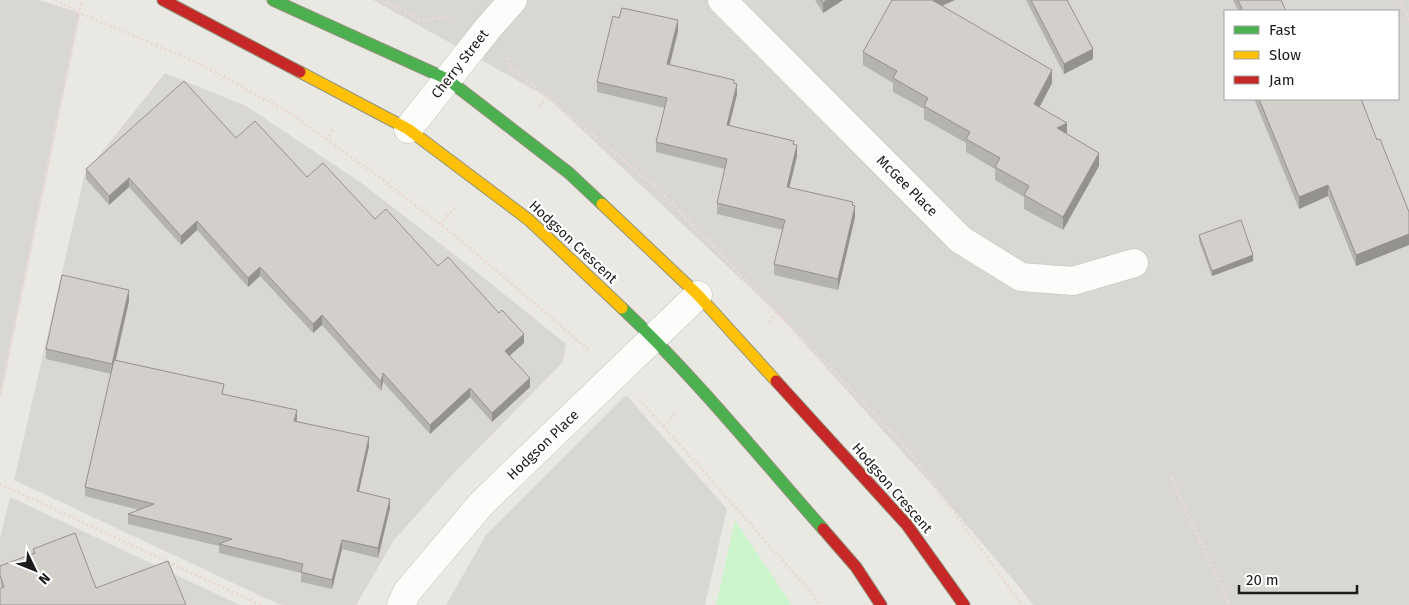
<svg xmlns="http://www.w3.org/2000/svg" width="1409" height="605" viewBox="0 0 1409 605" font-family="'Fira Sans',sans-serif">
<rect width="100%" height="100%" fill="#eae8e2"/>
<!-- residential -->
<g fill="#d9d7d4" fill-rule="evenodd">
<path d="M0,0H39L80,13L0,397Z"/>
<path d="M373,0H1409V605H1033L1021,589L942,496L777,313L547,97ZM1225,11H1398V99H1225Z"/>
<path d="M165,73L246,106L360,182L469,266L566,344L563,362L454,473L394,540L356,605H285L278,604L14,480L85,173Z"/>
<path d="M626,395L727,509L705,605H446L486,535Z"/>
<path d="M10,497L240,605H0V539Z"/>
</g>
<!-- park -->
<path fill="#cdf5cd" d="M735,520L792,605H716Z"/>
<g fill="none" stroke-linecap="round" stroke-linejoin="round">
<defs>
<g id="street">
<path d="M722,0L961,240L1021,277L1073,281L1134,263"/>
<path d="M408,129L489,27L513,0"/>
<path d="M401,605L407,592L482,503L698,295"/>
</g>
<g id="fast">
<path d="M273,0L447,79L569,173L602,204"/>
<path d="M622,308C694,376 757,454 823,529"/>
</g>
<g id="slow">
<path d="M300,72L408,129L529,220L622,308"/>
<path d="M602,204L698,295L776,381"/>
</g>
<g id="jam">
<path d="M163,0L300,72"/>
<path d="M776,381L907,525L964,605"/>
<path d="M823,529L856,567L881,605"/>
</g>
</defs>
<!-- street casing -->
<use href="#street" stroke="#c2c2bf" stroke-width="29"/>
<!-- fast casing -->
<use href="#fast" stroke="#91937b" stroke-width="13"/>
<!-- slow casing -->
<use href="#slow" stroke="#91937b" stroke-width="13"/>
<!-- jam casing -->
<use href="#jam" stroke="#91937b" stroke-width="13"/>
<!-- path -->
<g stroke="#ead9d6" stroke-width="3" stroke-dasharray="2.5 2.5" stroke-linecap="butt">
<path d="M55,0L80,13L200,64L290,113L375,174L458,238L590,351"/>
<path d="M382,0L422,20L452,17"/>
<path d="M1400,0L1409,21"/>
<path d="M509,58V66L655,186L906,447L1022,605"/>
<path d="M539,106L547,97"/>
<path d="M326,140L334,128"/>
<path d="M440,224L455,207"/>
<path d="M769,322L777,313"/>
<path d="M0,397L82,0"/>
<path d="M639,399L809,590L820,605"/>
<path d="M663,426L677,412"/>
<path d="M1171,478L1230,605"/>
<path d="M0,484L261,605"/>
</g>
<!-- street -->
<use href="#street" stroke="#fcfcfb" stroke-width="28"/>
<!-- fast -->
<use href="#fast" stroke="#4caf50" stroke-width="11"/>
<!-- slow -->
<use href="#slow" stroke="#ffc107" stroke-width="11"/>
<!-- jam -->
<use href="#jam" stroke="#c62828" stroke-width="11"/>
</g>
<!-- wall -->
<g fill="#b5b3af">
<path d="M815,0H843L823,13Z"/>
<path d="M1026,0H1067L1093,59L1064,74Z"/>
<path d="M1233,0H1281L1286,11H1238Z"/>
<path d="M942,6L1052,83L1039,107L1099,166L1063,230L1024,209V197L995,180V169L966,152V143L924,119V109L893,92V83L863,65V52Z"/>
<path d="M678,31L670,65L734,84L737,94L729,125L794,144L797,156L789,188L853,206L855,217L838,290L774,275V264L783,230L717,214V203L725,169L656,152V142L665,108L597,92V82Z"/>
<path d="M1254,99H1361L1377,140L1409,212V245L1356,266L1328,196L1299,209Z"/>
<path d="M236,138L307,177L375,219L438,266L524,343L509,356L530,387L492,422L470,397L430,434L383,382L381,391L322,325L313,333L260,276L248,287L197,230L181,245L129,187L109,205L86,179V169Z"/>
<path d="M1199,235L1253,261L1212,276L1199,241Z"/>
<path d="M129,301L116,360L224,394L297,419L296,421L369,446L359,491L390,508L378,558L342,549L332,589L301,582V573L219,553V546L128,524V514L139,510L85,496V487L111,374L46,359V349Z"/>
<path d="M33,549L96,588L186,605L1,588L0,566L33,553Z"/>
</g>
<!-- shaded-wall -->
<g fill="#94928e">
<path d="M827,0H843L823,13V3Z"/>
<path d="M929,0H955L929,12Z"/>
<path d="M678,20V31L667,75V64Z"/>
<path d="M1093,49V59L1064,74V64Z"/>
<path d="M1052,70V83L1034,118V104Z"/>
<path d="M737,84V94L727,135V125Z"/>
<path d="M1067,123V136L1057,128Z"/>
<path d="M797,145V156L787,197V187Z"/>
<path d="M1099,153V166L1063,230V217Z"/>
<path d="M129,178V187L109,205V196Z"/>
<path d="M1328,185V196L1299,209V197Z"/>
<path d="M855,206V217L838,290V279Z"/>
<path d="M197,221V230L181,245V236Z"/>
<path d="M1409,234V245L1356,266V255Z"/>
<path d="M1253,255V261L1212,276V271Z"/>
<path d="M260,267V276L248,287V278Z"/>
<path d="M129,290V301L112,375V364Z"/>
<path d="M322,315V325L313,333V324Z"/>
<path d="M524,334V343L505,360V351Z"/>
<path d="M383,373V382L381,391V382Z"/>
<path d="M530,378V387L492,422V413Z"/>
<path d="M470,388V397L430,434V425Z"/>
<path d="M297,410V419L294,430V421Z"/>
<path d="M369,437V446L357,500V491Z"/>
<path d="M390,499V508L378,558V548Z"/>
<path d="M342,540V549L332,589V580Z"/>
</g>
<!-- building -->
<g fill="#d3d0cb" stroke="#94928e">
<path d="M821,0H827L823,3Z"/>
<path d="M892,0H932L1052,70L1034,104L1067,123L1057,128L1099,153L1063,217L1024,195L1029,186L995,167L1000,158L966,139L970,132L924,106L928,98L893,78L897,71L863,52Z"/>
<path d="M1031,0H1067L1093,49L1064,64Z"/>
<path d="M1238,0H1281L1286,11H1243Z"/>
<path d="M622,8L678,20L667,64L734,80V83L737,84L727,125L794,141L793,144L797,145L787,187L853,202L852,205L855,206L838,279L774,264L785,220L717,203L727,159L656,142L667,98L597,82L613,16L619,18Z"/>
<path d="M184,81L236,138L255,121L307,177L323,163L375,219L386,209L438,266L448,257L499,313L502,310L524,334L505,351L530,378L492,413L470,388L430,425L383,373L381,382L322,315L313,324L260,267L248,278L197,221L181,236L129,178L109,196L86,169Z"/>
<path d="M1259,99H1361L1377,140L1380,139L1409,212V234L1356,255L1328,185L1299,197Z"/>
<path d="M1241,220L1253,255L1212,271L1199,235Z"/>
<path d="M62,275L129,290L112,364L46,349Z"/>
<path d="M114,360L224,384L222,394L297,410L294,421L369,437L357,491L390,499L378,548L342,540L332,580L301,572L303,564L219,544L232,539L128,514L154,504L85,487Z"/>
<path d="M75,533L96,588L168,561L186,605H0V589L4,587L0,575V566L35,553L33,549Z"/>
</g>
<g text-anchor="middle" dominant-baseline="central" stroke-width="4.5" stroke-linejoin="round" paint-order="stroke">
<!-- street labels -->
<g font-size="14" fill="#1b1b1b" stroke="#fff">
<text transform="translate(460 64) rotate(-52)">Cherry Street</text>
<text transform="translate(907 186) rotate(45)">McGee Place</text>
<text transform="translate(573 242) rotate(43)">Hodgson Crescent</text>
<text transform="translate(543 445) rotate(-44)">Hodgson Place</text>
<text transform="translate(892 488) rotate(49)">Hodgson Crescent</text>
</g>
</g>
<!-- legend -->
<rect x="1224" y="10" width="175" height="90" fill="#ffffff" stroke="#a4a4a4"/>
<rect x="1234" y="26" width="25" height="8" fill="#4caf50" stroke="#a4a4a4"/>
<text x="1269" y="35" font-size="15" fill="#1b1b1b">Fast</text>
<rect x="1234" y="51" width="25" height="8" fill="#ffc107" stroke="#a4a4a4"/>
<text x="1269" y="60" font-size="15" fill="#1b1b1b">Slow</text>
<rect x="1234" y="76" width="25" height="8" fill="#c62828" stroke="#a4a4a4"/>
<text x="1269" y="85" font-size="15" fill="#1b1b1b">Jam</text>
<!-- north arrow -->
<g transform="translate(35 570) rotate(133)" stroke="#ffffff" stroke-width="4" paint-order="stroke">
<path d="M0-4L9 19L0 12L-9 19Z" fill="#1b1b1b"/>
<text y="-8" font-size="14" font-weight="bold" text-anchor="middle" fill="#1b1b1b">N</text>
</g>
<!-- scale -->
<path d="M1239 585v8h118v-8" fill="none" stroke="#1b1b1b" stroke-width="2.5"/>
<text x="1246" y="585" font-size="15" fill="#1b1b1b" stroke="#ffffff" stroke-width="4" paint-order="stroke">20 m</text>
</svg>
